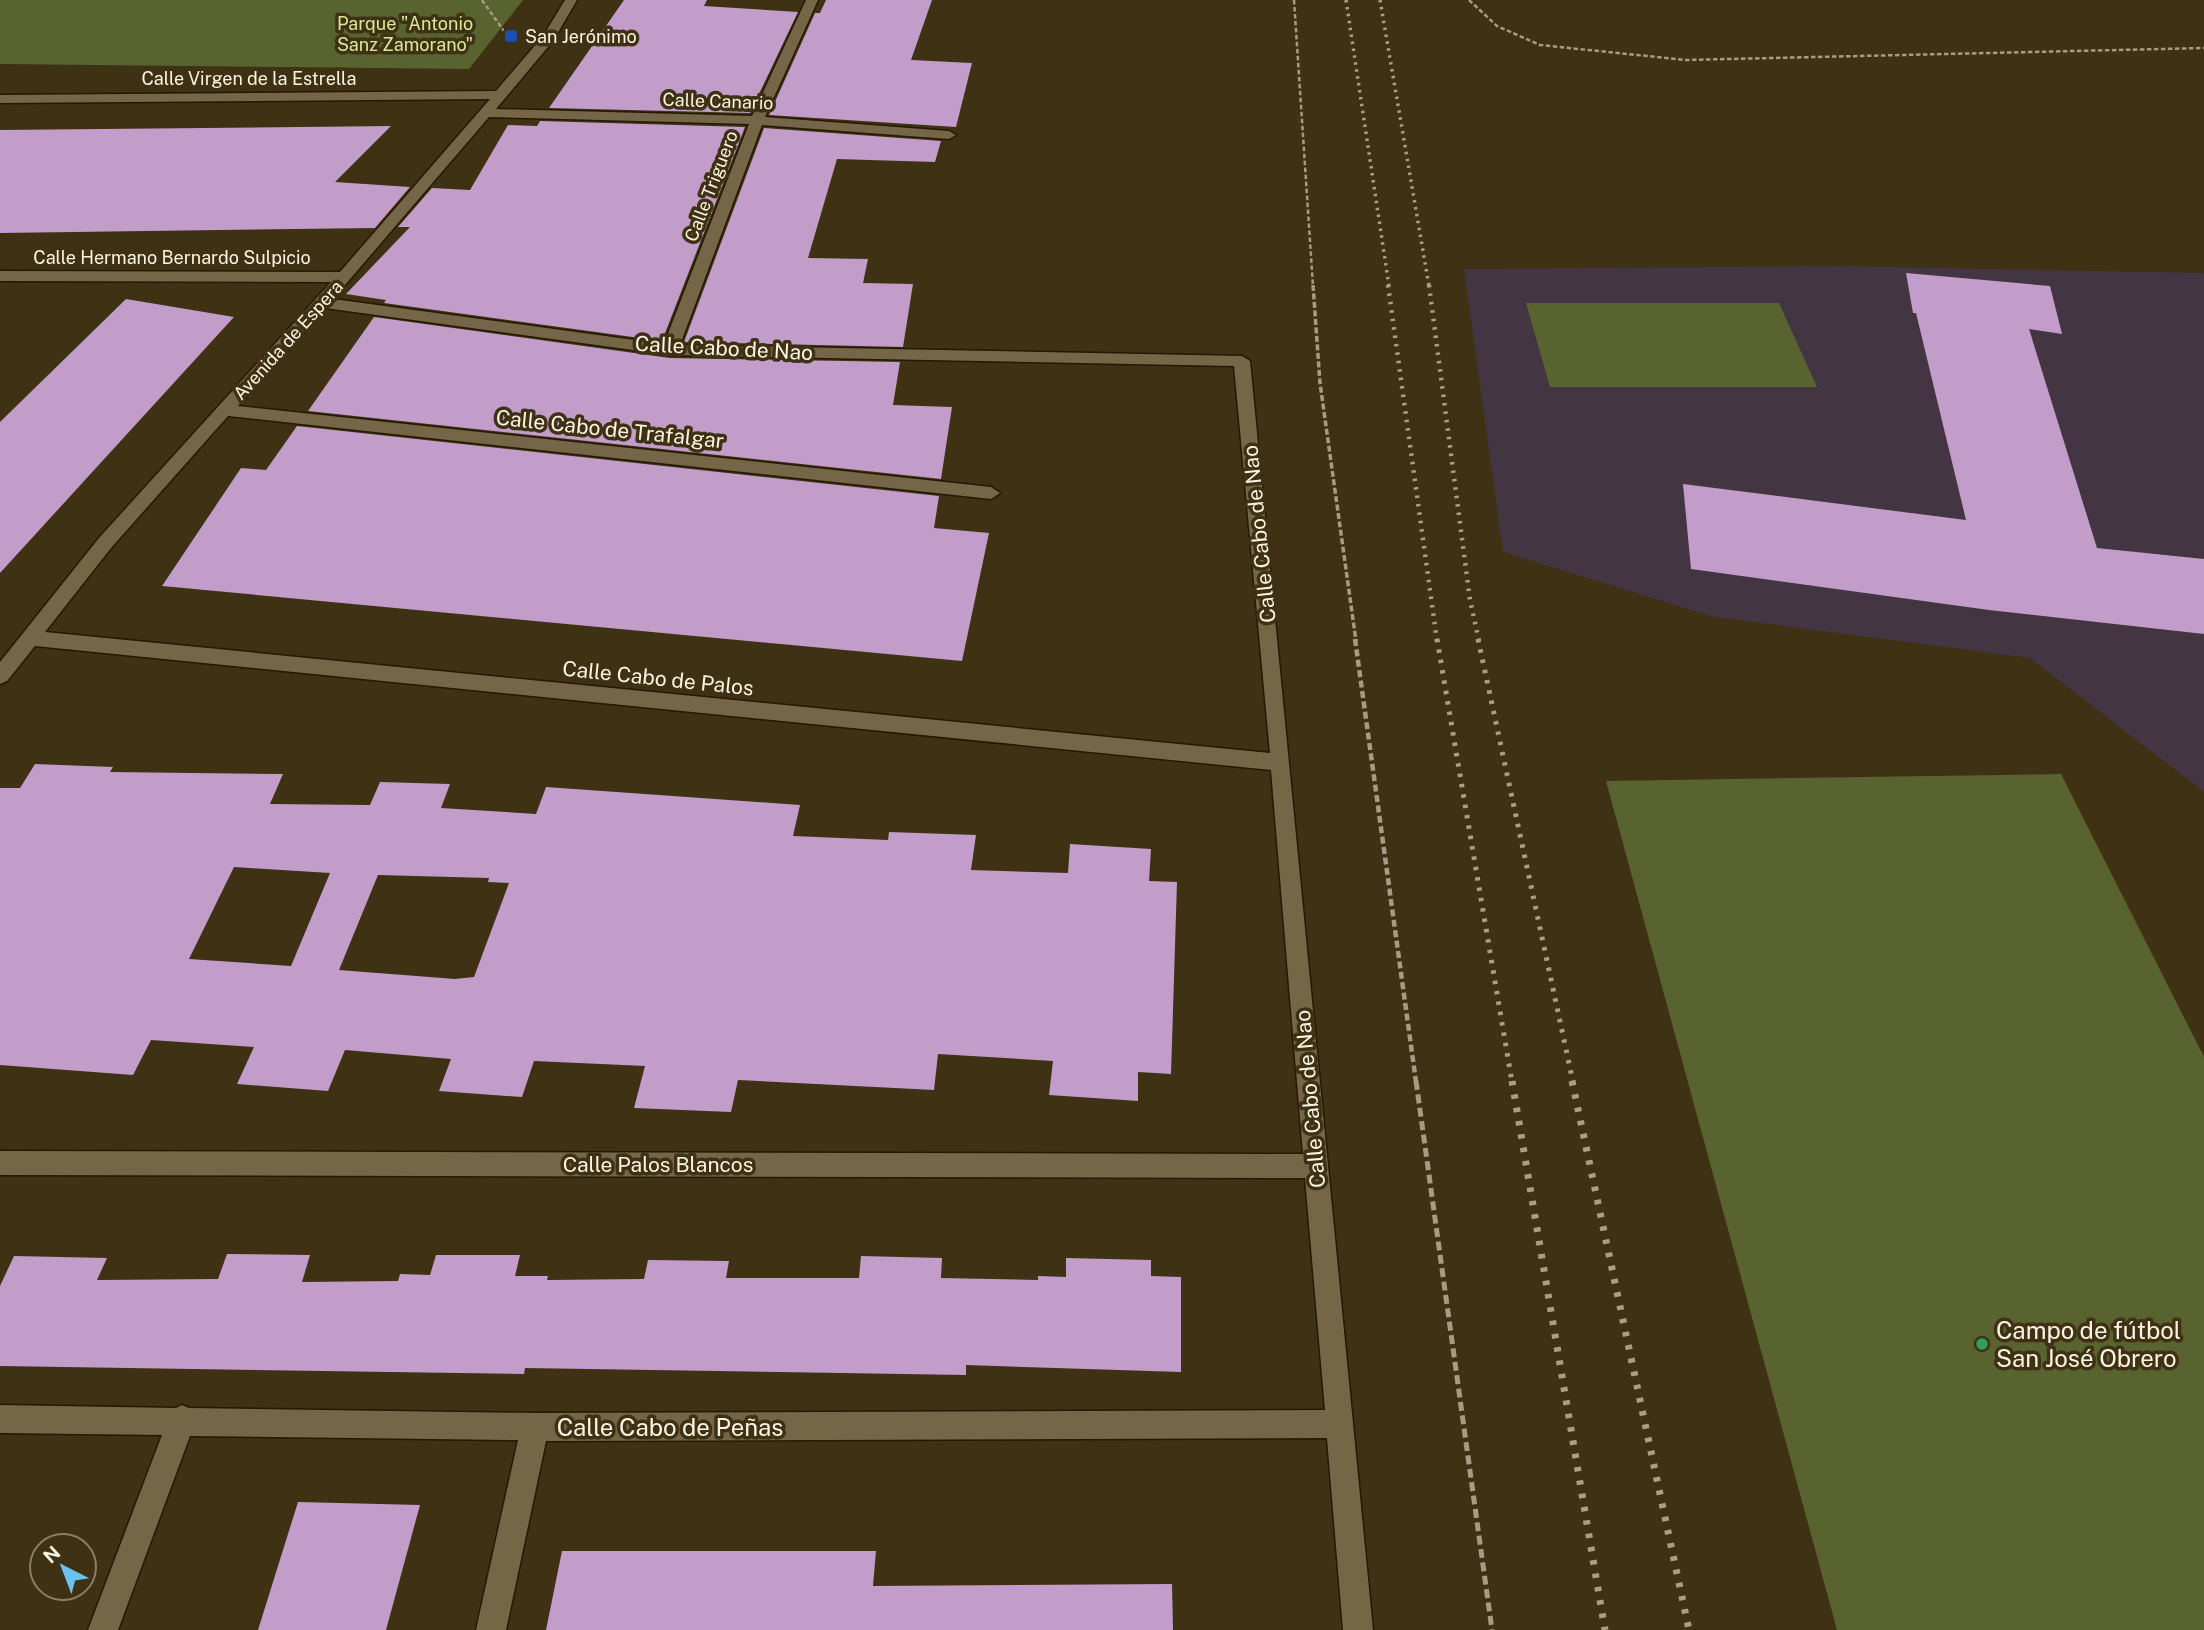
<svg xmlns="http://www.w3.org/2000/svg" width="2204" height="1630" viewBox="0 0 2204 1630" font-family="'Public Sans',sans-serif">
<rect width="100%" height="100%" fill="#3e3114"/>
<!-- education -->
<path fill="#443542" d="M1837,266L2204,273V792L2030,658L1714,617L1503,552L1464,269Z"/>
<!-- green -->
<g fill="#596330">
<path d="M0,0H523L469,69L0,64Z"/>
<path d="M1526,303H1779L1817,387H1550Z"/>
<path d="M2061,774L2204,1057V1630H1837L1606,781Z"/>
</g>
<!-- building -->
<g fill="#c29dca" fill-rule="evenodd">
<path d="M624,0H707L704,6L798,12L750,113L549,108Z"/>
<path d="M826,0H932L911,60L972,63L956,127L769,115L815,13H820Z"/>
<path d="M540,121L745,127L662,341L384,303L386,300L346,294L410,227H398L432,188L470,190L508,125L537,126Z"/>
<path d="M391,126L335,182L410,187L375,228L0,233V130Z"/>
<path d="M764,128L941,141L935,162L837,159L808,258L868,259L863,283L913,284L903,347L684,342Z"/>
<path d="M1906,273L2050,286L2062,334L2029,329L2097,548L2204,559V634L1989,610L1691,569L1683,484L1966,520L1916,313H1913Z"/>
<path d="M126,299L234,317L0,573V422Z"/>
<path d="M374,317L670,358L900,362L893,405L952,407L941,479L308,411Z"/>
<path d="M297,426L939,496L934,528L989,533L962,661L162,586L241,468L266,470Z"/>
<path d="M35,764L113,767L110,772L283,774L270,804L370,805L380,782L450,784L441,808L536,814L546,787L800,805L793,836L888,840L889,832L976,835L971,870L1068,873L1070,844L1151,849L1149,881L1177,882L1171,1074L1138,1072V1101L1049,1095L1053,1061L938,1054L934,1090L738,1080L731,1112L634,1108L645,1066L534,1061L522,1097L439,1091L451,1059L345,1050L328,1091L237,1084L254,1047L151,1040L133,1075L0,1065V788H20ZM234,867L330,873L291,966L189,959ZM378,875L489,878L488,882L509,883L474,977L455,979L339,970Z"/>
<path d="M227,1254L310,1255L302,1282L398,1281L400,1274L430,1275L436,1255H520L515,1276H548L547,1280L644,1279L648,1260L729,1261L726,1278H859L861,1256L942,1258L941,1278L1038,1280V1276L1066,1277V1258L1151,1260V1276L1181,1277V1372L966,1365V1375L525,1368L524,1374L0,1366V1286L14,1256L107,1258L97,1280L218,1279Z"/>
<path d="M298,1502L420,1505L386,1630H258Z"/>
<path d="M562,1551H876L873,1586L1172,1584L1173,1630H546Z"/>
</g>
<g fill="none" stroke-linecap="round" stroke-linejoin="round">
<defs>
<path id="minor" d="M565,0H577L553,41L496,109L752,116L806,0H818L765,117L949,131L956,135L949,139L762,125L680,345L1242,356L1250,361L1373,1630H1343L1327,1438L546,1441L506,1630H476L518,1440L190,1436L118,1630H88L162,1435L0,1433V1405L176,1408L182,1405L189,1408L535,1413L1325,1410L1305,1178L0,1175V1151L1303,1154L1271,770L35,646L7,681L0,684V662L99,538L331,282L0,281V271L340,272L490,99L0,103V95L496,91L543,36ZM489,117L749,124L664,344L333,299ZM325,308L670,355L1234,366L1270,753L45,632L111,548L228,416L991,499L1000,493L991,487L238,406Z"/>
</defs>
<!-- minor casing -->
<use href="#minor" stroke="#251900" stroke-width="3"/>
<!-- path-far3 -->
<g stroke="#a69b85" stroke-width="2.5" stroke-dasharray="4.5 2.5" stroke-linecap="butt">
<path d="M482,0L506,34"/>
<path d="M1294,0L1313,286"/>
<path d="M1469,0L1497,26L1540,45L1686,60L2204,48"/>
</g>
<!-- path-far2 -->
<path stroke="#a69b85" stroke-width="3.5" stroke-dasharray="6 2.5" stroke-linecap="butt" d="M1313,285L1320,383L1356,641"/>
<!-- path-far1 -->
<path stroke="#a69b85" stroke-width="4.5" stroke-dasharray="7 3.5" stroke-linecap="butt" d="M1355,639L1416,1082"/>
<!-- path -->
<path stroke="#a69b85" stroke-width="5" stroke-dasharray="9 4.5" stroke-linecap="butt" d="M1416,1081L1492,1630"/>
<!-- minor -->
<use href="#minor" fill="#756648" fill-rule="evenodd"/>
<!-- rail-far3 -->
<g stroke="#a99f89" stroke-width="3.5" stroke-dasharray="2.5 4.5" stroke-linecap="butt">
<path d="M1346,0L1389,286"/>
<path d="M1380,0L1429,286"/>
</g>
<!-- rail-far2 -->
<g stroke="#a99f89" stroke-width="4.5" stroke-dasharray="2.5 6" stroke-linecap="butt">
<path d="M1388,285L1437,641"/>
<path d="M1429,285L1470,600L1479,641"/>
</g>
<!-- rail-far1 -->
<g stroke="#a99f89" stroke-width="5" stroke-dasharray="3.5 7" stroke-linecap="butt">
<path d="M1437,639L1512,1082"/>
<path d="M1478,639L1573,1082"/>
</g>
<!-- rail -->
<g stroke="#a99f89" stroke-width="7" stroke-dasharray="4.5 9" stroke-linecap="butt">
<path d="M1512,1081L1605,1630"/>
<path d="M1572,1081L1689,1630"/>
</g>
</g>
<!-- markers -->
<rect fill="#1a4fb4" stroke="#3e3114" stroke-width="2.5" x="504" y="29" width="14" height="14" rx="3.5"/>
<circle fill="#2e9e5b" stroke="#3e3114" stroke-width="2.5" cx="1982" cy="1344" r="7"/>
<g text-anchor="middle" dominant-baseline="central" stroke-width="7" stroke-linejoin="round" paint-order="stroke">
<!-- far-park labels -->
<g font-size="18" fill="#d8e997" stroke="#3e3114">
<text x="405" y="23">Parque "Antonio<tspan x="405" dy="21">Sanz Zamorano"</tspan></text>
</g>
<!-- far-poi labels -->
<g font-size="18" fill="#fcf4e3" stroke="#3e3114" text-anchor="start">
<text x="525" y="36">San Jerónimo</text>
</g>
<!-- far-street labels -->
<g font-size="18" fill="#fcf4e3" stroke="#3e3114">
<text x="249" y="78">Calle Virgen de la Estrella</text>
<text transform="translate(718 101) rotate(2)">Calle Canario</text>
<text transform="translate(711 186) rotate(-69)">Calle Triguero</text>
<text x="172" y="257">Calle Hermano Bernardo Sulpicio</text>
<text transform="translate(288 340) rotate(-48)">Avenida de Espera</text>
</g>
<!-- street labels -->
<g font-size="21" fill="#fcf4e3" stroke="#3e3114">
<text transform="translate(724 348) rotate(3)">Calle Cabo de Nao</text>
<text transform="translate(610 429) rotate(6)">Calle Cabo de Trafalgar</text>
<text transform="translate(1259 534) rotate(-96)">Calle Cabo de Nao</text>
<text transform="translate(658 678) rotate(6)">Calle Cabo de Palos</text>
<text transform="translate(1310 1099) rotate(-95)">Calle Cabo de Nao</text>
<text x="658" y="1164">Calle Palos Blancos</text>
</g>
<!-- near-poi labels -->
<g font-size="24" fill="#fcf4e3" stroke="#3e3114" text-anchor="start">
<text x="1996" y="1330">Campo de fútbol<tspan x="1996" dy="28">San José Obrero</tspan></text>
</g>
<!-- near-street labels -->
<g font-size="24" fill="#fcf4e3" stroke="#3e3114">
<text x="670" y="1427">Calle Cabo de Peñas</text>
</g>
</g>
<!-- north arrow -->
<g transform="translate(63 1567) rotate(318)"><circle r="33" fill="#3e3114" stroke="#8a7f67" stroke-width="2"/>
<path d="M0-5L12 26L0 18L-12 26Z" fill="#69c3f1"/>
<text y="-10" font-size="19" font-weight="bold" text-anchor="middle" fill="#fcf4e3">N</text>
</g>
</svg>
